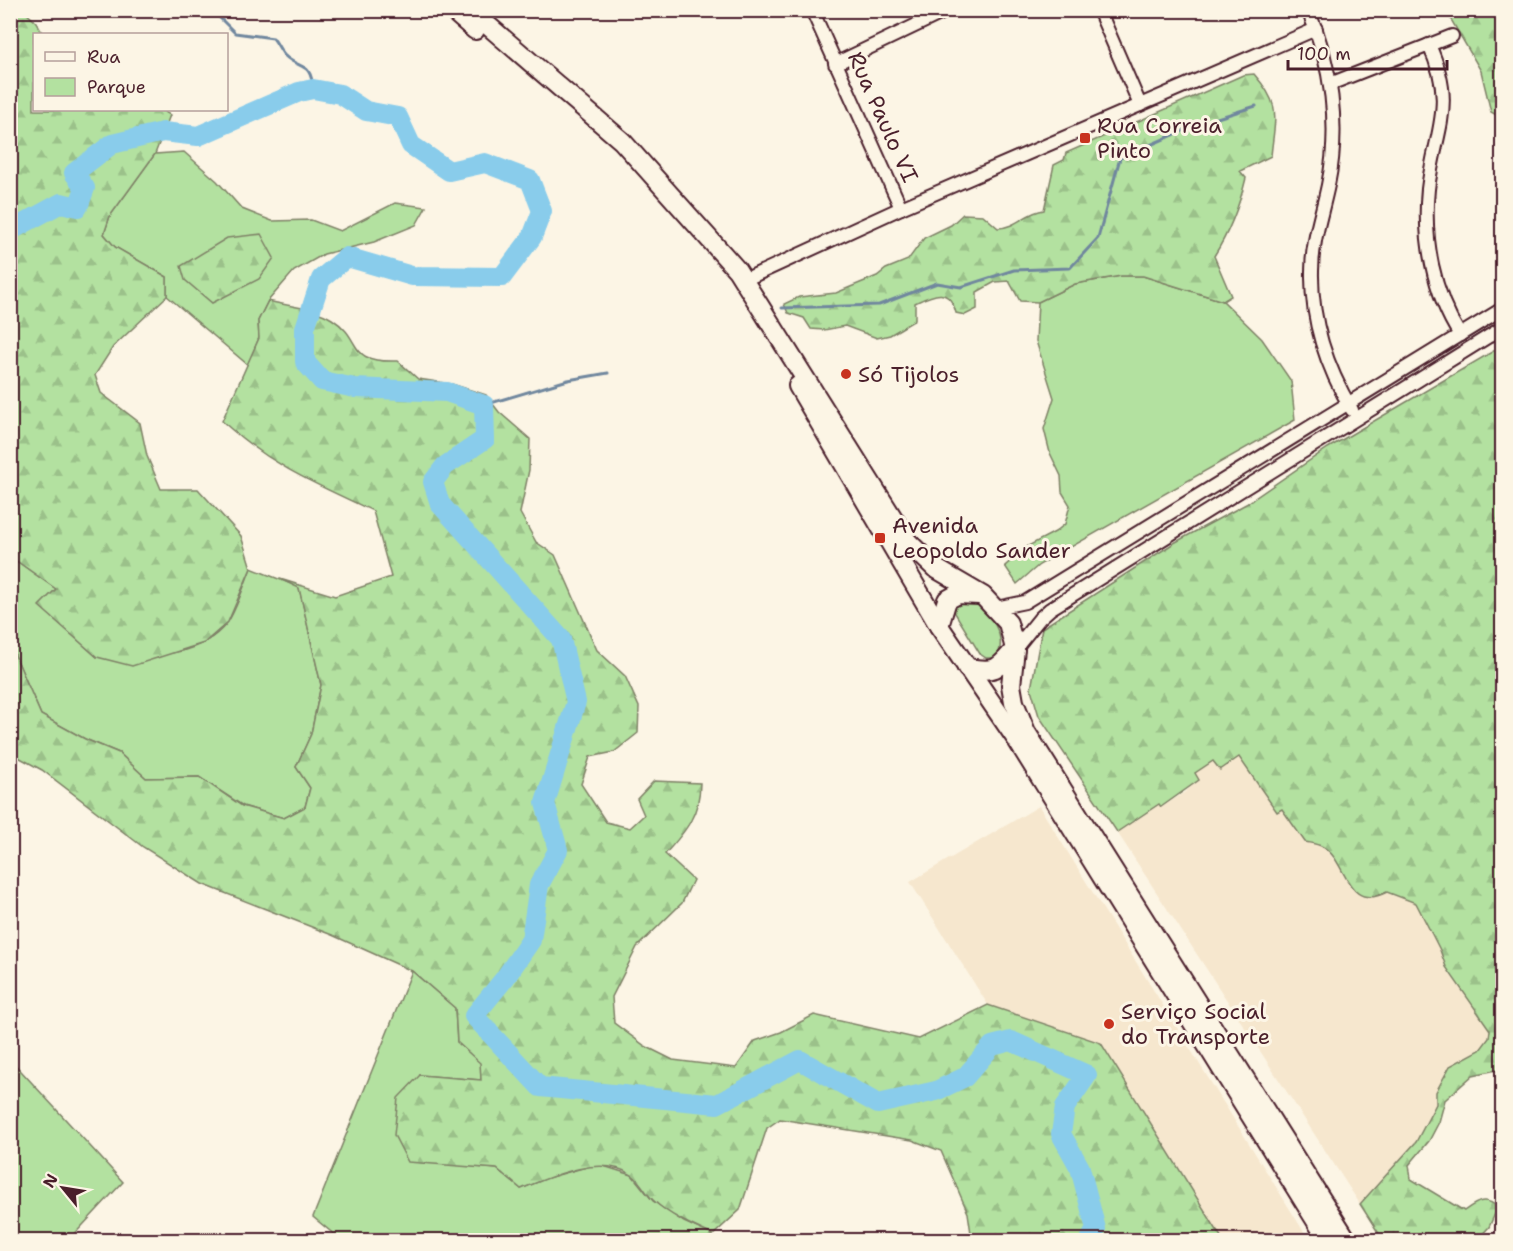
<svg xmlns="http://www.w3.org/2000/svg" width="1513" height="1251" viewBox="0 0 1513 1251" font-family="'Shantell Sans',sans-serif">
<defs>
<pattern id="forest-firs" width="22" height="20" patternUnits="userSpaceOnUse" patternTransform="scale(1.5)"><rect width="22" height="20" fill="#b3e1a0"/><path d="M5 1l3.5 6h-7zM16 11l3.5 6h-7z" fill="#9bc18a"/></pattern>
</defs>
<rect width="100%" height="100%" fill="#fcf5e5"/>
<filter id="ink" filterUnits="userSpaceOnUse"><feTurbulence type="fractalNoise" baseFrequency=".0167" numOctaves="2"/><feDisplacementMap in="SourceGraphic" scale="12" xChannelSelector="R" yChannelSelector="G"/><feConvolveMatrix kernelMatrix="1 2 1 2 8 2 1 2 1" color-interpolation-filters="sRGB"/></filter>
<g filter="url(#ink)">
<!-- built -->
<g fill="#f6e7ce">
<path d="M1239,757L1277,812L1282,809L1305,842L1324,847L1339,865L1351,887L1376,897L1387,892L1416,903L1440,950L1446,968L1490,1030L1489,1038L1480,1050L1450,1066L1436,1092V1104L1416,1142L1360,1204L1117,832L1159,804L1162,807L1185,792L1199,780L1194,774L1213,761Z"/>
<path d="M1039,806L1309,1240H1223L1101,1043L988,1005L910,882Z"/>
</g>
<!-- green -->
<g fill="#b3e1a0" stroke="#7e8066" stroke-width="1.5">
<path d="M184,152L217,181L242,209L272,221L311,220L340,231L395,203L426,207L416,225L374,242L324,254L294,271L268,301L258,321L259,338L248,365L167,296V277L115,247L104,234L110,216L155,154Z"/>
<path d="M1121,276H1143L1223,301L1262,339L1291,381L1295,420L1039,565L1017,584L1005,566L1028,546L1055,532L1065,524L1070,505L1062,492L1061,476L1050,453L1044,429L1054,398L1036,341L1038,302L1075,284Z"/>
<path d="M11,557L56,589L40,606L97,657C141,655 196,662 227,623C235,613 246,581 251,568L299,587L321,685L311,734L296,767L310,788L305,807L284,818L243,806L199,777L146,778L119,753L85,739L41,715L11,646Z"/>
<path d="M970,601C988,607 1011,641 995,658H986L980,654L955,613L954,607L957,603Z"/>
<path d="M412,971L455,1008L457,1042L481,1063V1080L420,1075L457,1165L497,1169L521,1189L547,1178L597,1164L632,1175L653,1201L684,1222L713,1235L704,1240H341L313,1217Z"/>
<path d="M10,1059L123,1182L69,1240H11Z"/>
</g>
<!-- forest -->
<g fill="url(#forest-firs)" stroke="#7e8066" stroke-width="1.5">
<path d="M23,10L36,22L43,34H34V110H162L170,115L155,154L110,216L104,234L115,247L167,277V296L113,347L95,375L101,393L140,423L147,456L161,489H198L241,536L251,568L228,622L204,643L132,666L97,657L39,606L56,589L11,557L10,11Z"/>
<path d="M1446,11H1502V118L1491,112L1481,71Z"/>
<path d="M1254,74C1282,106 1275,116 1271,156L1240,171L1246,178C1239,207 1230,231 1214,256L1231,296L1223,301L1143,276H1121L1075,284L1038,302L1020,301L1009,281L995,282L977,292V309L965,315L956,313C949,286 934,294 915,303V320L890,335L877,338L845,326L824,330L811,329L804,318L788,313L784,304L799,297L836,293L877,276L886,269L908,260L924,238L951,225L963,214L983,215L998,228C1016,228 1026,212 1044,210L1054,165L1064,160L1066,153L1243,75Z"/>
<path d="M261,234L274,258L259,279L212,303L185,280L181,266L227,238Z"/>
<path d="M268,301C287,306 315,308 332,319C365,340 344,363 398,361L418,379L452,384L486,395L499,412L530,439L529,470L520,513L536,542L555,555L597,650L625,676L639,707L638,733L614,752L590,757L581,784L606,822L630,828L644,815L637,799L654,781L700,783C700,814 686,831 665,854L693,880L682,903L637,947L612,997L614,1023L645,1046L673,1060L736,1068L755,1041L781,1032L814,1015L919,1039L988,1005L1101,1043L1223,1240H972L968,1213L941,1151L912,1140L780,1119L767,1128L740,1210L713,1235C693,1226 670,1216 653,1200C645,1193 641,1181 632,1175C601,1154 552,1176 521,1189L497,1169L408,1162L394,1135L398,1098L420,1075L481,1080L480,1063L457,1042L455,1008L412,971L332,935L202,884L143,847L42,770L11,753V646L41,715L85,739L119,753L146,778L199,777L242,806L284,818L305,807L310,788L296,767L311,734L321,685L299,588L280,579L335,596L391,577L373,511C315,484 270,465 222,421L259,338L258,321Z"/>
<path d="M1502,346V1069L1473,1075L1445,1100L1439,1122L1429,1141L1409,1165L1411,1179L1464,1211C1477,1202 1484,1196 1498,1207L1489,1227L1477,1240H1383L1360,1204L1416,1142L1436,1104V1092L1450,1066L1480,1050L1489,1038L1490,1030L1446,967L1440,950L1416,903L1387,892C1345,913 1348,861 1323,847C1318,844 1310,843 1305,842L1282,809L1277,812L1239,757L1220,770L1213,761L1195,773L1199,780L1161,807L1159,804L1117,832L1039,716L1031,689L1042,628L1174,543L1246,504L1328,448Z"/>
</g>
<g fill="none" stroke-linecap="round" stroke-linejoin="round">
<!-- stream -->
<g stroke="#70879e" stroke-width="3">
<path d="M212,10L235,33L273,38C277,43 280,50 284,55C300,71 311,60 313,89"/>
<path d="M782,308L879,305L937,283L961,287L1014,270L1070,268L1098,238L1120,158L1201,123L1256,106"/>
<path d="M484,405L568,380L608,373"/>
</g>
<!-- river -->
<path stroke="#89cceb" stroke-width="20" d="M10,231L61,203L78,207L85,188L74,173L112,144L163,132L198,136L299,92L313,89L340,94L366,111L398,117L411,145L449,171L485,163L530,180L542,211L532,237L502,277L412,276L347,257L321,279L305,328V362L322,381L355,388L447,392L484,405L485,439L445,466L433,482L440,504L561,639L576,702L545,803L558,850L539,885L531,940L505,978L474,1016L540,1087L717,1104L800,1060L878,1104L936,1091L965,1077L992,1046L1011,1041L1087,1075L1065,1107L1061,1134L1080,1168L1096,1229L1090,1240"/>
<defs>
<g id="minor">
<path d="M812,10L901,208"/>
<path d="M1099,10L1140,105"/>
<path d="M1308,10C1332,65 1340,127 1328,185C1322,214 1312,241 1312,271C1311,320 1327,368 1352,410"/>
<path d="M1429,45C1457,106 1435,129 1428,189C1423,238 1433,293 1460,335"/>
<path d="M835,64L948,10"/>
<path d="M1330,84L1452,36"/>
<path d="M744,280L901,208L1316,29"/>
<path d="M996,608L1025,602L1502,309"/>
<path d="M1015,649L1040,618L1050,609L1502,328"/>
</g>
<g id="highway">
<path d="M452,10L475,30"/>
<path d="M470,10L622,141L737,270L908,542L935,568L983,596L1008,623L1015,649L1011,685L1014,702L1026,732L1347,1240"/>
<path d="M798,386L939,626L1017,740L1328,1240"/>
<path d="M939,626L947,600L958,594L979,595"/>
<path d="M967,668C995,672 997,671 1015,649"/>
</g>
</defs>
<!-- minor casing -->
<use href="#minor" stroke="#4a1f2b" stroke-width="16"/>
<!-- highway casing -->
<use href="#highway" stroke="#4a1f2b" stroke-width="22"/>
<!-- minor -->
<use href="#minor" stroke="#fcf5e5" stroke-width="12"/>
<!-- highway -->
<use href="#highway" stroke="#fcf5e5" stroke-width="18"/>
</g>
</g>
<!-- markers -->
<g fill="#c8321e" stroke="#fcf5e5" stroke-width="2">
<rect x="1079" y="132" width="12" height="12" rx="3"/>
<circle cx="846" cy="374" r="6"/>
<rect x="874" y="532" width="12" height="12" rx="3"/>
<circle cx="1109" cy="1024" r="6"/>
</g>
<g text-anchor="middle" dominant-baseline="central" stroke-width="6" stroke-linejoin="round" paint-order="stroke">
<!-- street labels -->
<g font-size="22" fill="#4a1f2b" stroke="#fcf5e5">
<text transform="translate(883 117) rotate(66)">Rua Paulo VI</text>
</g>
<!-- poi labels -->
<g font-size="22" fill="#4a1f2b" stroke="#fcf5e5" text-anchor="start">
<text x="1097" y="125">Rua Correia<tspan x="1097" dy="25">Pinto</tspan></text>
<text x="858" y="374">Só Tijolos</text>
<text x="892" y="525">Avenida<tspan x="892" dy="25">Leopoldo Sander</tspan></text>
<text x="1121" y="1011">Serviço Social<tspan x="1121" dy="25">do Transporte</tspan></text>
</g>
</g>
<!-- margin -->
<rect width="1513" height="1251" fill="none" stroke="#fcf5e5" stroke-width="36"/>
<rect x="18" y="18" width="1477" height="1215" fill="none" stroke="#4a1f2b" stroke-width="2" filter="url(#ink)"/>
<!-- legend -->
<rect x="33" y="33" width="195" height="78" fill="#fcf5e5" stroke="#b59f9b" stroke-width="1.5"/>
<rect x="45" y="52" width="30" height="9" fill="#fcf5e5" stroke="#b59f9b" stroke-width="1.5"/>
<text x="87" y="63" font-size="18" fill="#4a1f2b">Rua</text>
<rect x="45" y="78" width="30" height="18" fill="#b3e1a0" stroke="#b59f9b" stroke-width="1.5"/>
<text x="87" y="93" font-size="18" fill="#4a1f2b">Parque</text>
<!-- north arrow -->
<g transform="translate(63 1188) rotate(300)" stroke="#fcf5e5" stroke-width="4.5" paint-order="stroke">
<path d="M0-4.5L10 22L0 15L-10 22Z" fill="#4a1f2b"/>
<text y="-9" font-size="16" font-weight="bold" text-anchor="middle" fill="#4a1f2b">N</text>
</g>
<!-- scale -->
<path d="M1288 60v9h159v-9" fill="none" stroke="#4a1f2b" stroke-width="3"/>
<text x="1297" y="60" font-size="18" fill="#4a1f2b" stroke="#fcf5e5" stroke-width="4.5" paint-order="stroke">100 m</text>
</svg>
